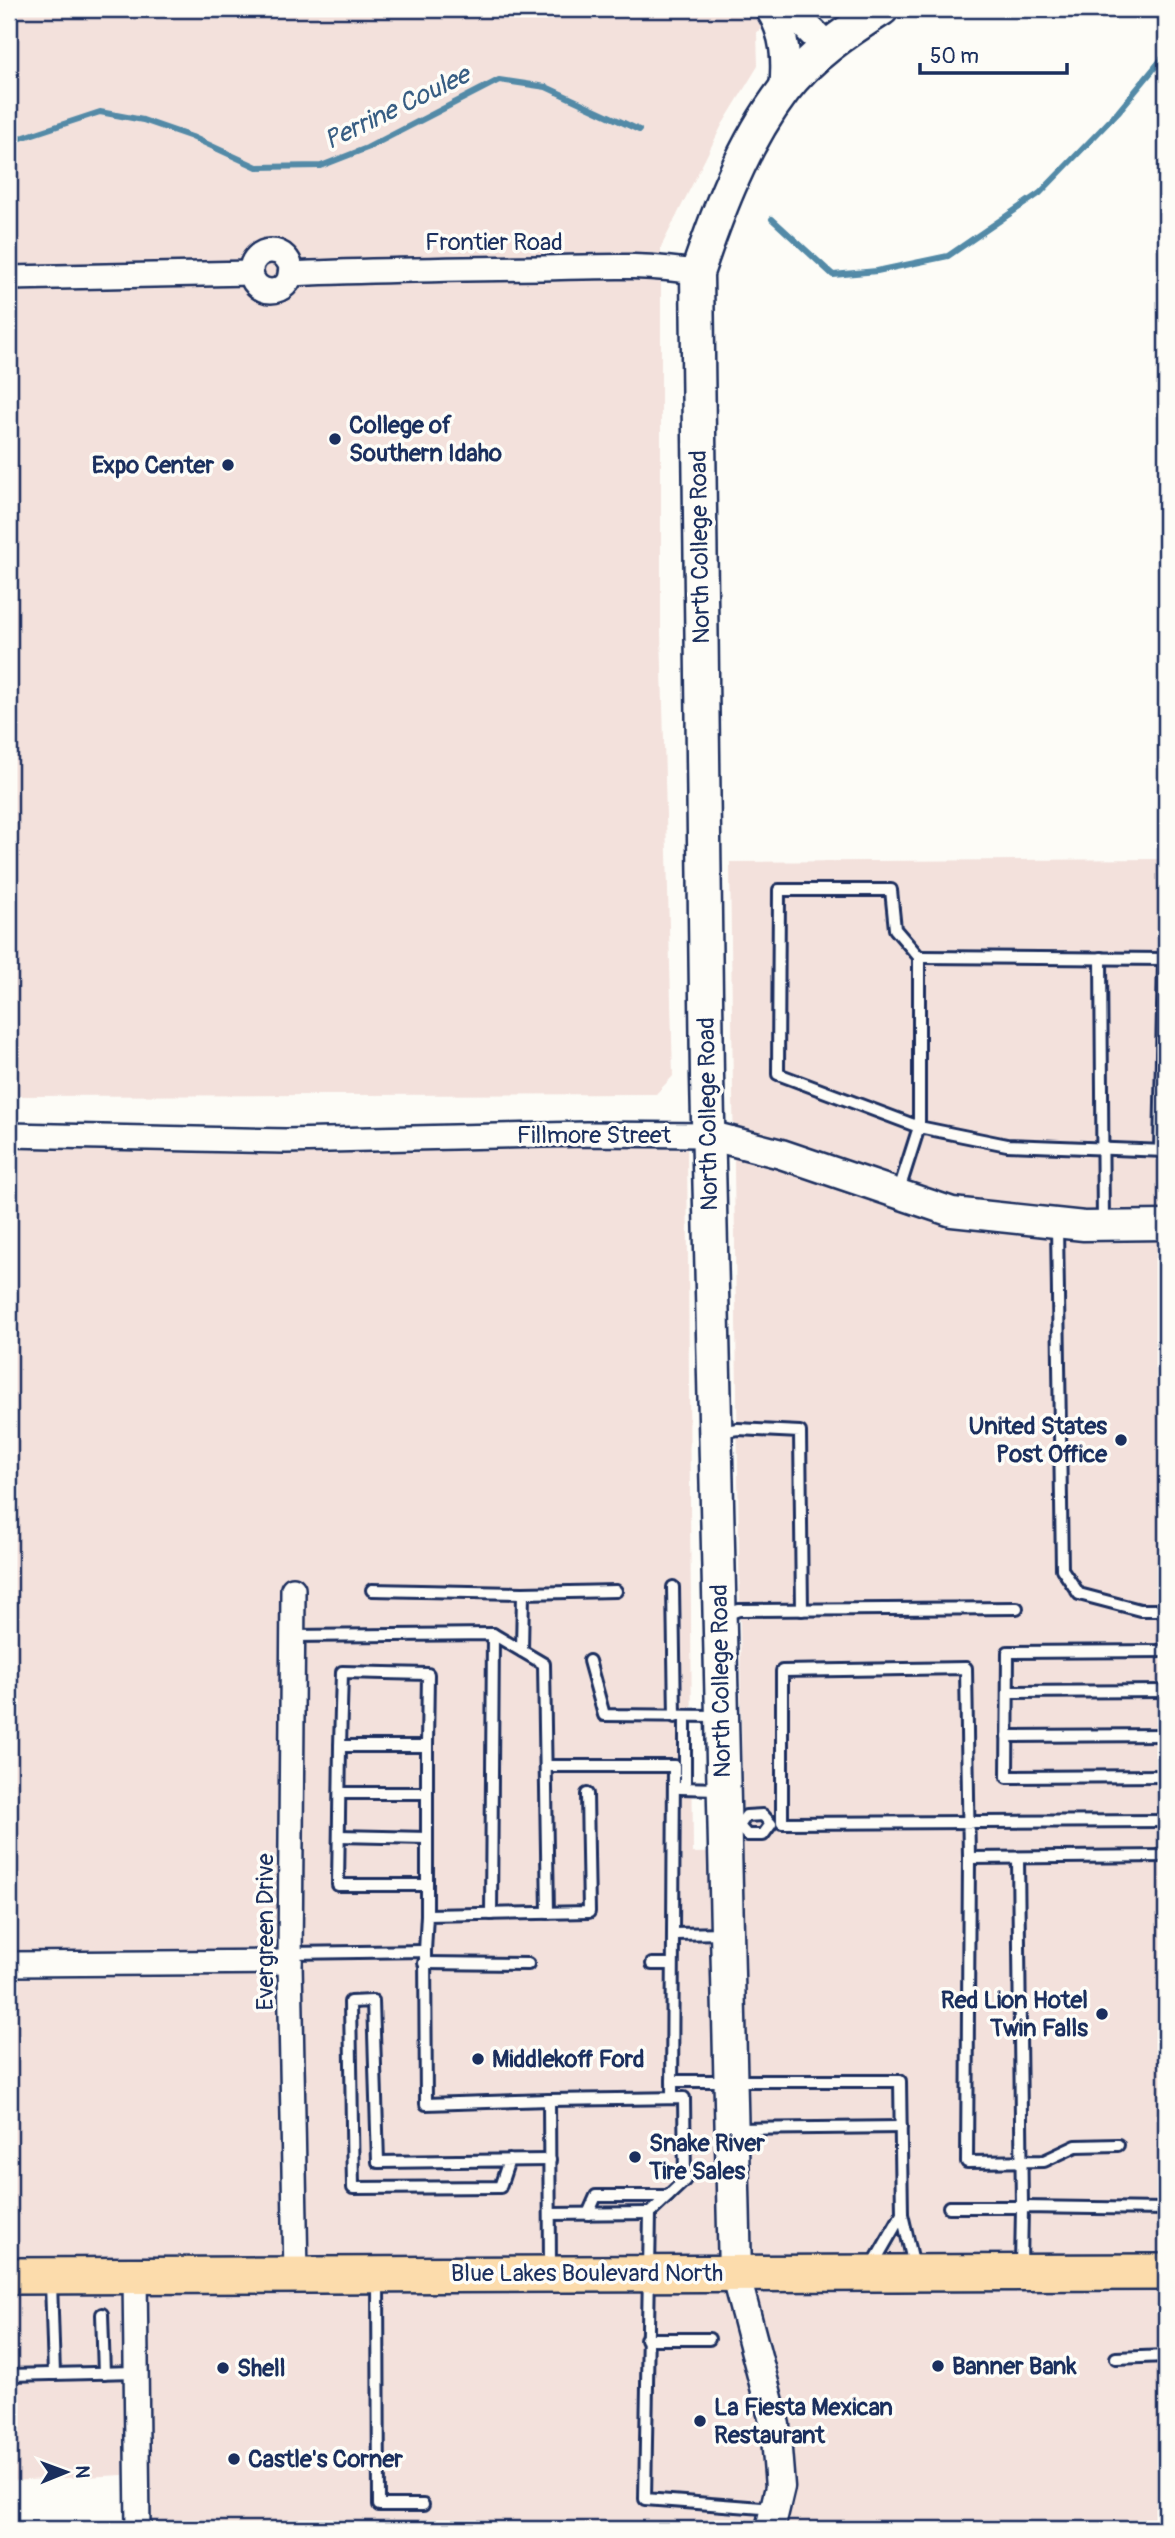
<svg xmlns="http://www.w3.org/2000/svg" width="1175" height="2538" viewBox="0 0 1175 2538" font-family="Pangolin,sans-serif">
<rect width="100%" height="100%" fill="#fdfcf7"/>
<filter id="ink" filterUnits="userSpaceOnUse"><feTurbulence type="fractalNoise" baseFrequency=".0143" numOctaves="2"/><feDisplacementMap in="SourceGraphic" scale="14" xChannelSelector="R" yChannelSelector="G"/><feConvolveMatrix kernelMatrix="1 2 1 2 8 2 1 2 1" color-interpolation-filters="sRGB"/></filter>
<g filter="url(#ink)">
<!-- built -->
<g fill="#f3e1dc">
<path d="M9,9H790L757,32L758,66L722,125L661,247V630L673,1076L656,1094L9,1096Z"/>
<path d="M1166,859V2529H438L437,2525L126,2529L123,2475L9,2481V1143L687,1146L693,1853L743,1852L730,862Z"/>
</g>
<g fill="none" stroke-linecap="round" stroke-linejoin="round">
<!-- stream -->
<g stroke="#538aa7" stroke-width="6">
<path d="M9,142L100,112L143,120L192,137L257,167L321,166L367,148L499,80L546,87L639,130"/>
<path d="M772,219L833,275L877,271L948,256L1040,193L1118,112L1166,54"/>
</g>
<defs>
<g id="service">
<path d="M919,957L1166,959"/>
<path d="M1101,958L1103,1225"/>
<path d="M1160,1151L1164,959"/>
<path d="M898,1193L919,1127V957L895,929L891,890H779L778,1074L919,1127L1007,1145L1166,1151"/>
<path d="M1057,1226L1062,1569L1079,1594L1140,1610H1166"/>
<path d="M718,1432L738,1429L800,1432L802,1610"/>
<path d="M673,1587L675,1717"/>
<path d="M372,1590L523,1593"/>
<path d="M722,1616L739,1610L1017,1608"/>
<path d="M493,1634L544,1664L548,1913"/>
<path d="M293,1636L493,1634L491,1914"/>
<path d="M522,1651L523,1593L616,1591"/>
<path d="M1166,1651L1008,1652L1007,1777L1166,1776"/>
<path d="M589,1661L604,1715L719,1716"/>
<path d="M1008,1692L1166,1691"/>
<path d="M685,1717V1788"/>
<path d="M1007,1736L1166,1735"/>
<path d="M340,1746L342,1672L428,1674L427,1746"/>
<path d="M546,1766H674L672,2098"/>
<path d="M680,1788L720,1789"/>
<path d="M340,1793H427"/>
<path d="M763,1815L771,1824L763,1835H747L739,1826L746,1816Z"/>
<path d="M339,1836L427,1838"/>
<path d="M969,1858L1166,1856"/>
<path d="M427,1915C427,1858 427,1802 427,1746H340L338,1885H427"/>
<path d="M673,1934L726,1933"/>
<path d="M425,1951L427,1915L589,1912L587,1794"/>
<path d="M290,1953L425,1951L426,2104L549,2100L550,2268"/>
<path d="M424,1963L528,1964"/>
<path d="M652,1964H672"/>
<path d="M672,2081H900L902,2214"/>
<path d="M549,2100L684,2098L685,2180L650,2213L645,2499L774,2509"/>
<path d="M736,2129L901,2127"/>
<path d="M1118,2145L1076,2146L1044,2161L967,2162L969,1858L966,1668L782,1671V1823L1166,1821"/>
<path d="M1165,2145H1166"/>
<path d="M509,2160L500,2187L353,2188L350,2002L373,2001L378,2162L550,2160"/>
<path d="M949,2207H1022L1018,1858"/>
<path d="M550,2214L650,2213"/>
<path d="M588,2214L596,2196H668"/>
<path d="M1021,2266L1022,2207L1166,2209"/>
<path d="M871,2268L902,2214L914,2266"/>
<path d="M378,2280L379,2505H423"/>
<path d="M51,2282L54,2374"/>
<path d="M102,2314L104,2373"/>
<path d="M646,2339H709"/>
<path d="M1116,2358L1166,2356"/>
<path d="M9,2375L136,2372"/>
</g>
<g id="minor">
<circle cx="271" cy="271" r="20"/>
<path d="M290,274C374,270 458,269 542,268C593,267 647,263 697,273"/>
<path d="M9,278L251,273"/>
<path d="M9,1135L286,1141L586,1134L708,1135"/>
<path d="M293,1589L290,1962L296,2274"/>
<path d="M9,1964L290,1962"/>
<path d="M135,2275L138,2529"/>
</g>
<g id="tertiary">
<path d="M770,9C786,34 787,61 784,90"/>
<path d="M789,9L827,47"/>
<path d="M708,1135L781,1154L952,1212L1084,1226L1166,1225"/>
<path d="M735,2273L775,2425L780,2487L770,2529"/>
</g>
<path id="secondary" d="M735,2273L707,1077L697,273C718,211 743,144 784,90C809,57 847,31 882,9"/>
<path id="primary" d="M9,2276L1166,2272"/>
</defs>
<!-- service casing -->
<use href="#service" stroke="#1b2f5e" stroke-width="16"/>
<!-- minor casing -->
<use href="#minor" stroke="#1b2f5e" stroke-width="28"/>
<!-- tertiary casing -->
<use href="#tertiary" stroke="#1b2f5e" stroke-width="33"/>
<!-- secondary casing -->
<use href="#secondary" stroke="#1b2f5e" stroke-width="37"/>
<!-- primary casing -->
<use href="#primary" stroke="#1b2f5e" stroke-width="40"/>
<!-- service -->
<use href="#service" stroke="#fdfcf7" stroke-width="10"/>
<!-- minor -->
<use href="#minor" stroke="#fdfcf7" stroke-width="23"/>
<!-- tertiary -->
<use href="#tertiary" stroke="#fdfcf7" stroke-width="28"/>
<!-- secondary -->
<use href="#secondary" stroke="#fdfcf7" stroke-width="32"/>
<!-- primary -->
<use href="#primary" stroke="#fcdcac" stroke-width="35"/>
</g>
</g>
<!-- markers -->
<g fill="#1b2f5e" stroke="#fdfcf7" stroke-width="2.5">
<circle cx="335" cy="439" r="7"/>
<circle cx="228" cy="465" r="7"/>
<circle cx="1121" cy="1440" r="7"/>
<circle cx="1102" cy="2014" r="7"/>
<circle cx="478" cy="2059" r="7"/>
<circle cx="635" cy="2157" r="7"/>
<circle cx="938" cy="2366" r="7"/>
<circle cx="223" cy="2368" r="7"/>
<circle cx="700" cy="2421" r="7"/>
<circle cx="234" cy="2459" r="7"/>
</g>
<g text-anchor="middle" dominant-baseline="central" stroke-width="7" stroke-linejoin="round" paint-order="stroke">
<!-- street labels -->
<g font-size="24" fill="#1b2f5e" stroke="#fdfcf7">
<text x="494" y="242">Frontier Road</text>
<text transform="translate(700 547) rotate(-91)">North College Road</text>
<text transform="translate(708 1114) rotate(-91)">North College Road</text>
<text x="594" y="1135">Fillmore Street</text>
<text transform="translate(721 1681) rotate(-91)">North College Road</text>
<text transform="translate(265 1932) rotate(-90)">Evergreen Drive</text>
<text x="587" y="2273">Blue Lakes Boulevard North</text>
</g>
<!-- poi labels -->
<g font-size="24" font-weight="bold" fill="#1b2f5e" stroke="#fdfcf7" text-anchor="start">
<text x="349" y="425">College of<tspan x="349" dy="28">Southern Idaho</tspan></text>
<text x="214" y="465" text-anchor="end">Expo Center</text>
<text x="1107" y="1426" text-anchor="end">United States<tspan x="1107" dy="28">Post Office</tspan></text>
<text x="1088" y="2000" text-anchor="end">Red Lion Hotel<tspan x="1088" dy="28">Twin Falls</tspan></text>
<text x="492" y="2059">Middlekoff Ford</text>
<text x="649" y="2143">Snake River<tspan x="649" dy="28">Tire Sales</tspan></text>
<text x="952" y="2366">Banner Bank</text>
<text x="237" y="2368">Shell</text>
<text x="714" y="2407">La Fiesta Mexican<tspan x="714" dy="28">Restaurant</tspan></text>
<text x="248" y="2459">Castle's Corner</text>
</g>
<!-- water labels -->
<g font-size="26" font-style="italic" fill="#375d83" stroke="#fdfcf7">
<text transform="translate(397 108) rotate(-26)">Perrine Coulee</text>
</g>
</g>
<!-- margin -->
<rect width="1175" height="2538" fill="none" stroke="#fdfcf7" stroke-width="35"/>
<rect x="18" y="18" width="1140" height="2503" fill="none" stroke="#1b2f5e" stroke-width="2.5" filter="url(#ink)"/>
<!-- north arrow -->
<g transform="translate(66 2472) rotate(89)" stroke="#fdfcf7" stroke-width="5" paint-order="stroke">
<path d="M0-5L12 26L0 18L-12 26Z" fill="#1b2f5e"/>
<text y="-10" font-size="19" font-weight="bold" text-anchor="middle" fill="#1b2f5e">N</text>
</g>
<!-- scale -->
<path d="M920 63v10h147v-10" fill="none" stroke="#1b2f5e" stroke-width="3.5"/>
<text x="930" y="63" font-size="21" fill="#1b2f5e" stroke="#fdfcf7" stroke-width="5" paint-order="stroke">50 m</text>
</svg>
